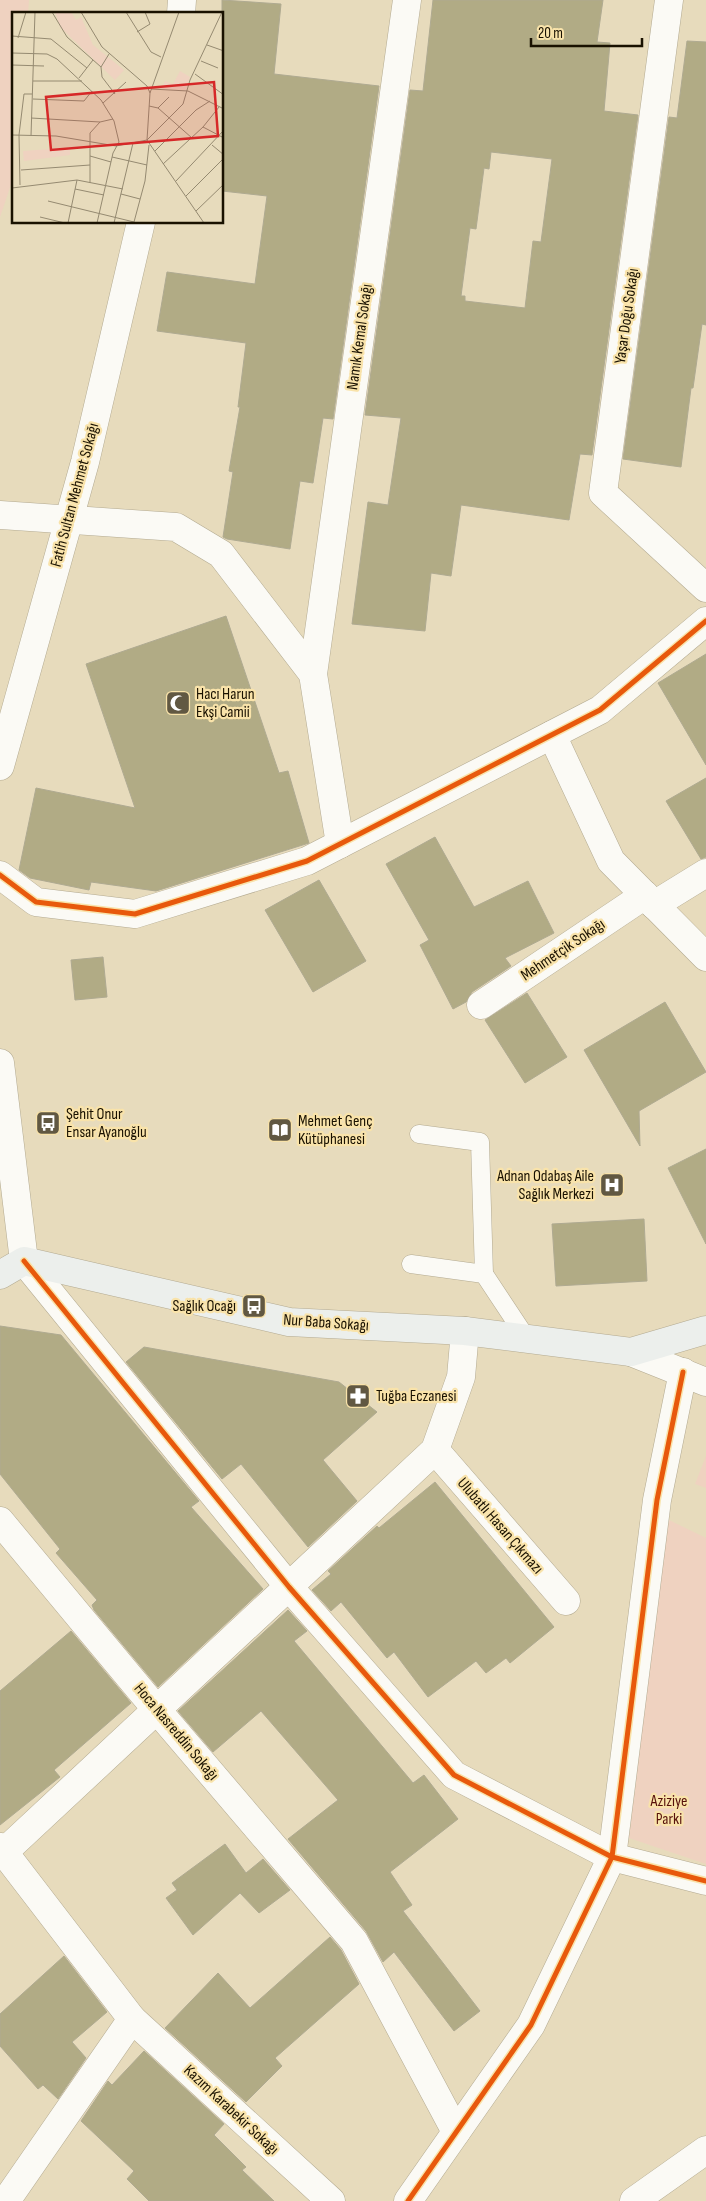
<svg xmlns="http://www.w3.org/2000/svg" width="706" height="2201" viewBox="0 0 706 2201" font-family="'Sofia Sans Condensed',sans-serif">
<rect width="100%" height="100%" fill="#e7dbbc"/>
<!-- green -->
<g fill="#efd2c0">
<path d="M0,0H29L28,14H14V176L0,217Z"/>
<path d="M706,1456V1488L695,1484Z"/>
<path d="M667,1519L706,1538V1864L629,1838Z"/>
</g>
<!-- building -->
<g fill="#b1ab85" stroke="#afaa91" fill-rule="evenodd">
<path d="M222,0L281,4L274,74L379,86L333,419L323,418L313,483L300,481L290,549L227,539L223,537L233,472L229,471L240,407H238L246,343L157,331L167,272L255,284L267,196L222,191Z"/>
<path d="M433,0H603L597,42L610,43L604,111L638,115L592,455L580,454L569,520L461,505L451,576L431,573L425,631L352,624L368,502L388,505L401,418L365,415L410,90L423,91ZM491,152L552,159L541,242L533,241L525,308L465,301V296H461L470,228L476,229L484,168L489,169Z"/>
<path d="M687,41L706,42V325L702,324L693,388H691L681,467L623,459L669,117L677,118Z"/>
<path d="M226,616L279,773L288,771L309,843L156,891L91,882L89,890L30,878L19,870L36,788L135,808L86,664Z"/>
<path d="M706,654V765L658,683Z"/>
<path d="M706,778V857L701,859L666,801Z"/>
<path d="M435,837L474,907L528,881L554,933L505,958L511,966L472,992L466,1002L453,1009L420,945L429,940L386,864Z"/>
<path d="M319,880L366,961L313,992L265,910Z"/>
<path d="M103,957L107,997L75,1000L71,960Z"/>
<path d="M527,993L567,1057L525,1083L485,1020Z"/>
<path d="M665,1002L706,1072L639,1111L640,1146L584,1050Z"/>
<path d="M706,1149V1244L668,1168Z"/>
<path d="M644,1219L647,1281L556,1286L552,1224Z"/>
<path d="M0,1326L61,1335L199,1501L191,1507L263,1589L158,1687L94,1610L92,1605L97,1600L56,1553L60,1549L0,1474Z"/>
<path d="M144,1347L339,1382L377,1412L323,1460L357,1501L308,1547L241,1464L222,1479L126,1362Z"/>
<path d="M435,1482L554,1627L510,1663L506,1658L486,1673L476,1661L428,1697L394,1652L387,1658L341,1602L331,1611L312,1590L331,1574L328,1571L377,1526L379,1528Z"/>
<path d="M288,1610L307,1631L294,1641L413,1783L424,1775L458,1819L390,1872L412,1905L403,1911L480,2011L454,2031L394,1952L383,1962L366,1931L288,1839L338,1800L261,1711L213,1752L178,1711Z"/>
<path d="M71,1631L131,1703L54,1770L60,1777L0,1825V1691Z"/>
<path d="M225,1844L246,1873L263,1859L290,1890L259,1913L240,1893L193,1935L166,1898L177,1890L172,1883Z"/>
<path d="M330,1937L341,1950L359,1984L275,2058L282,2066L246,2102L165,2028L218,1973L250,2008Z"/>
<path d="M64,1956L107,2012L72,2042L86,2058L58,2099L43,2085L38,2089L0,2046V2014Z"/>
<path d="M144,2051L224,2124L214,2135L246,2167L242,2170L274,2201H149L127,2179L134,2171L81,2121L108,2081L112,2085Z"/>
</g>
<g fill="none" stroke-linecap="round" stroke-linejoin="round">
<defs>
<g id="lane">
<path d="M419,1134L480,1142L484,1274"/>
<path d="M411,1264L484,1274L527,1339"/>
</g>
<g id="street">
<path d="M669,0L603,493L706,588"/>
<path d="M181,14L182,0"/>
<path d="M0,515L176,527L221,554L313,674L340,844"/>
<path d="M313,674L407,0"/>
<path d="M552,735L611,861L706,957"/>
<path d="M0,766L85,462L141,222"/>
<path d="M0,875L36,902L135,914L307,861L600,710L706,621"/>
<path d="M654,905L706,873"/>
<path d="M481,1005L645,895"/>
<path d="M0,1063L24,1261"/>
<path d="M24,1261L289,1587L454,1775L612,1857L706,1881"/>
<path d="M631,1352L706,1382"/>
<path d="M435,1450L566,1601"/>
<path d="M0,1521L157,1710L354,1941L456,2132"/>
<path d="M0,1847L132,2019L6,2201"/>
<path d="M4,1852L435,1450L461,1377L465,1331"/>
<path d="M132,2019L331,2201"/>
<path d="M408,2201L531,2025L612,1857L657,1500L683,1372"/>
<path d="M634,2201L706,2150"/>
</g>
<path id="secondary" d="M0,1275L24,1261L289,1322L465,1331L631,1352L706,1330"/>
</defs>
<!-- lane casing -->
<use href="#lane" stroke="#b3aa91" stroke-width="19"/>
<!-- street casing -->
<use href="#street" stroke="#b3aa91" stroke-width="29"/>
<!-- secondary casing -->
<use href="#secondary" stroke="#b3aa91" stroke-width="29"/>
<!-- lane -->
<use href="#lane" stroke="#fbfaf5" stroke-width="18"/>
<!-- street -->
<use href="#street" stroke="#fbfaf5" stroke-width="28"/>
<!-- secondary -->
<use href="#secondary" stroke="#ecefec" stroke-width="28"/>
<defs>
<g id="cycleway">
<path d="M0,875L36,902L135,914L307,861L600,710L706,621"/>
<path d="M24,1261L289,1587L454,1775L612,1857L706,1881"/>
<path d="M408,2201L531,2025L612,1857L657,1500L683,1372"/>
</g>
</defs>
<!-- cycleway casing -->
<use href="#cycleway" stroke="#f9e3aa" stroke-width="8"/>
<!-- cycleway -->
<use href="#cycleway" stroke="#e8590c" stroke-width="5"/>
</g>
<!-- icons -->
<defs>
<symbol id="mosque-square" viewBox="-11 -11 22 22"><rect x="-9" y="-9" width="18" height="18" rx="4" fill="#615842" stroke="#f9e3aa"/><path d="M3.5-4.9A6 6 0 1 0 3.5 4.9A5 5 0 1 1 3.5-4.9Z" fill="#fff"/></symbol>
<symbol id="bus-square" viewBox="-11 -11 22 22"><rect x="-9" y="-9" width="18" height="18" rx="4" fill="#615842" stroke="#f9e3aa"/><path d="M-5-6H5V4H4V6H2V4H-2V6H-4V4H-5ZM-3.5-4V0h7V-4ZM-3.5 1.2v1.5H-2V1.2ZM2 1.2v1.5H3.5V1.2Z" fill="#fff"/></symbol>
<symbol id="library-square" viewBox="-11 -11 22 22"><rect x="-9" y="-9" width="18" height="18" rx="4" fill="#615842" stroke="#f9e3aa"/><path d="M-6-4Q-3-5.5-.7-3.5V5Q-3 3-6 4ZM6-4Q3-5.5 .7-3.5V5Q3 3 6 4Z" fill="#fff"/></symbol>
<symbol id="hospital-square" viewBox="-11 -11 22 22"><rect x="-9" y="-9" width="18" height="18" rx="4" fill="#615842" stroke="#f9e3aa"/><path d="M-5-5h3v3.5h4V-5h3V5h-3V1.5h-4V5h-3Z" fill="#fff"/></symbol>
<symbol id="pharmacy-square" viewBox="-11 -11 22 22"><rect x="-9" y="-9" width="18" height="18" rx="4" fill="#615842" stroke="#f9e3aa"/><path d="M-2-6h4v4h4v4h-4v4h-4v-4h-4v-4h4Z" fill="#fff"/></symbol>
</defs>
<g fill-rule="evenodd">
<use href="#mosque-square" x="164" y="689" width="28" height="28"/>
<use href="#bus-square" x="34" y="1109" width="28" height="28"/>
<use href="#library-square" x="266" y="1116" width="28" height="28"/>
<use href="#hospital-square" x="598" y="1171" width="28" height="28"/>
<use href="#bus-square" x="240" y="1292" width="28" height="28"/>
<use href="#pharmacy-square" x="344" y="1382" width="28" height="28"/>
</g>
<g text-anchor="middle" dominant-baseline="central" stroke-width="4.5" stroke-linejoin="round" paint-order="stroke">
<!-- street labels -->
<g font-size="16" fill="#191100" stroke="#f9e3aa">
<text transform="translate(627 316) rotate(-82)">Yaşar Doğu Sokağı</text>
<text transform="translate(360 337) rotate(-82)">Namık Kemal Sokağı</text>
<text transform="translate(75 495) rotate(-75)">Fatih Sultan Mehmet Sokağı</text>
<text transform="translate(563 950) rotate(-34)">Mehmetçik Sokağı</text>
<text transform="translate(326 1323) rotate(4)">Nur Baba Sokağı</text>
<text transform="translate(500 1526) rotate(49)">Ulubatlı Hasan Çıkmazı</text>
<text transform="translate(176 1732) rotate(50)">Hoca Nasreddin Sokağı</text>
<text transform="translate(231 2110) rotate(43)">Kazım Karabekir Sokağı</text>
</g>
<!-- poi labels -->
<g font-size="16" fill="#191100" stroke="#f9e3aa" text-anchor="start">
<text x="196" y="694">Hacı Harun<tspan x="196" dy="18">Ekşi Camii</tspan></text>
<text x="66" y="1114">Şehit Onur<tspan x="66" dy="18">Ensar Ayanoğlu</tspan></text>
<text x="298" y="1121">Mehmet Genç<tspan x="298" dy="18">Kütüphanesi</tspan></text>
<text x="594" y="1176" text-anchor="end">Adnan Odabaş Aile<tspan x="594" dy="18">Sağlık Merkezi</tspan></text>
<text x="236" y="1306" text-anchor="end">Sağlık Ocağı</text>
<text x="376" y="1396">Tuğba Eczanesi</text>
</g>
<!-- park labels -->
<g font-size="16" fill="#57110b" stroke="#f9e3aa">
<text x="669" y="1801">Aziziye<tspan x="669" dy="18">Parki</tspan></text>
</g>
</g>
<!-- overview -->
<g transform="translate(12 12)">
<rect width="211" height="211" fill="#e7dbbc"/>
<path d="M43,0H59L64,8L69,5L81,33L112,58L103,68L48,15ZM168,59L178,65L174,78L150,77L153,69L161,72ZM52,136L58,137V143L12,149L11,139Z" fill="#efd2c0"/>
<path fill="none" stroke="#958a71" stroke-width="1" d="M40,0L55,25L89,55L97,42M69,0L90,35L135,74L138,81L135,128L192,211M114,0L139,40L149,45M125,20L138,12L133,0M0,24L39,27L75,56M6,26L14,0M195,33L212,39M0,41L35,42L45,47L89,88L102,109L107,130L101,141L85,211M189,49L206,56M0,53L32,54M89,55L90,65L103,82M183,62L212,83M67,66L81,48M21,69H70M139,77L176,79L212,97M138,81L167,0M21,87L72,89L80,79M91,91L114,70M137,94L146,96L180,126M146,96L157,85M19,106L88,110M191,115L207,95M0,123L44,124L104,134L135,128M19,124L23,0M135,128L171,92L178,68L210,0M200,133L212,143M143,139L184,98L198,89M78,144L99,150M100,145L135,153M151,152L191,115L212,126M9,158L78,153M164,169L212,118M78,171V121L88,110L101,107M8,173L7,123L12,82H20M0,176L65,168L111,177M63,177L92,183M109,182L128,187M174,184L212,146M36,189L122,210M184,199L212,172M28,205L53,211M122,210L133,169L137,133M56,211L65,168M102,211L121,131"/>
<path fill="#d62828" fill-opacity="0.15" stroke="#d62828" stroke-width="2.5" d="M202,70L206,124L39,138L34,85Z"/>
<rect width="211" height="211" fill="none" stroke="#191100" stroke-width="2.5"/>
</g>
<!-- scale -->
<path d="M531 38v8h111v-8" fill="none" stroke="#191100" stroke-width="2.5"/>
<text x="538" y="38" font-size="15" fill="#191100" stroke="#f9e3aa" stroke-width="4" paint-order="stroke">20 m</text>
</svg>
